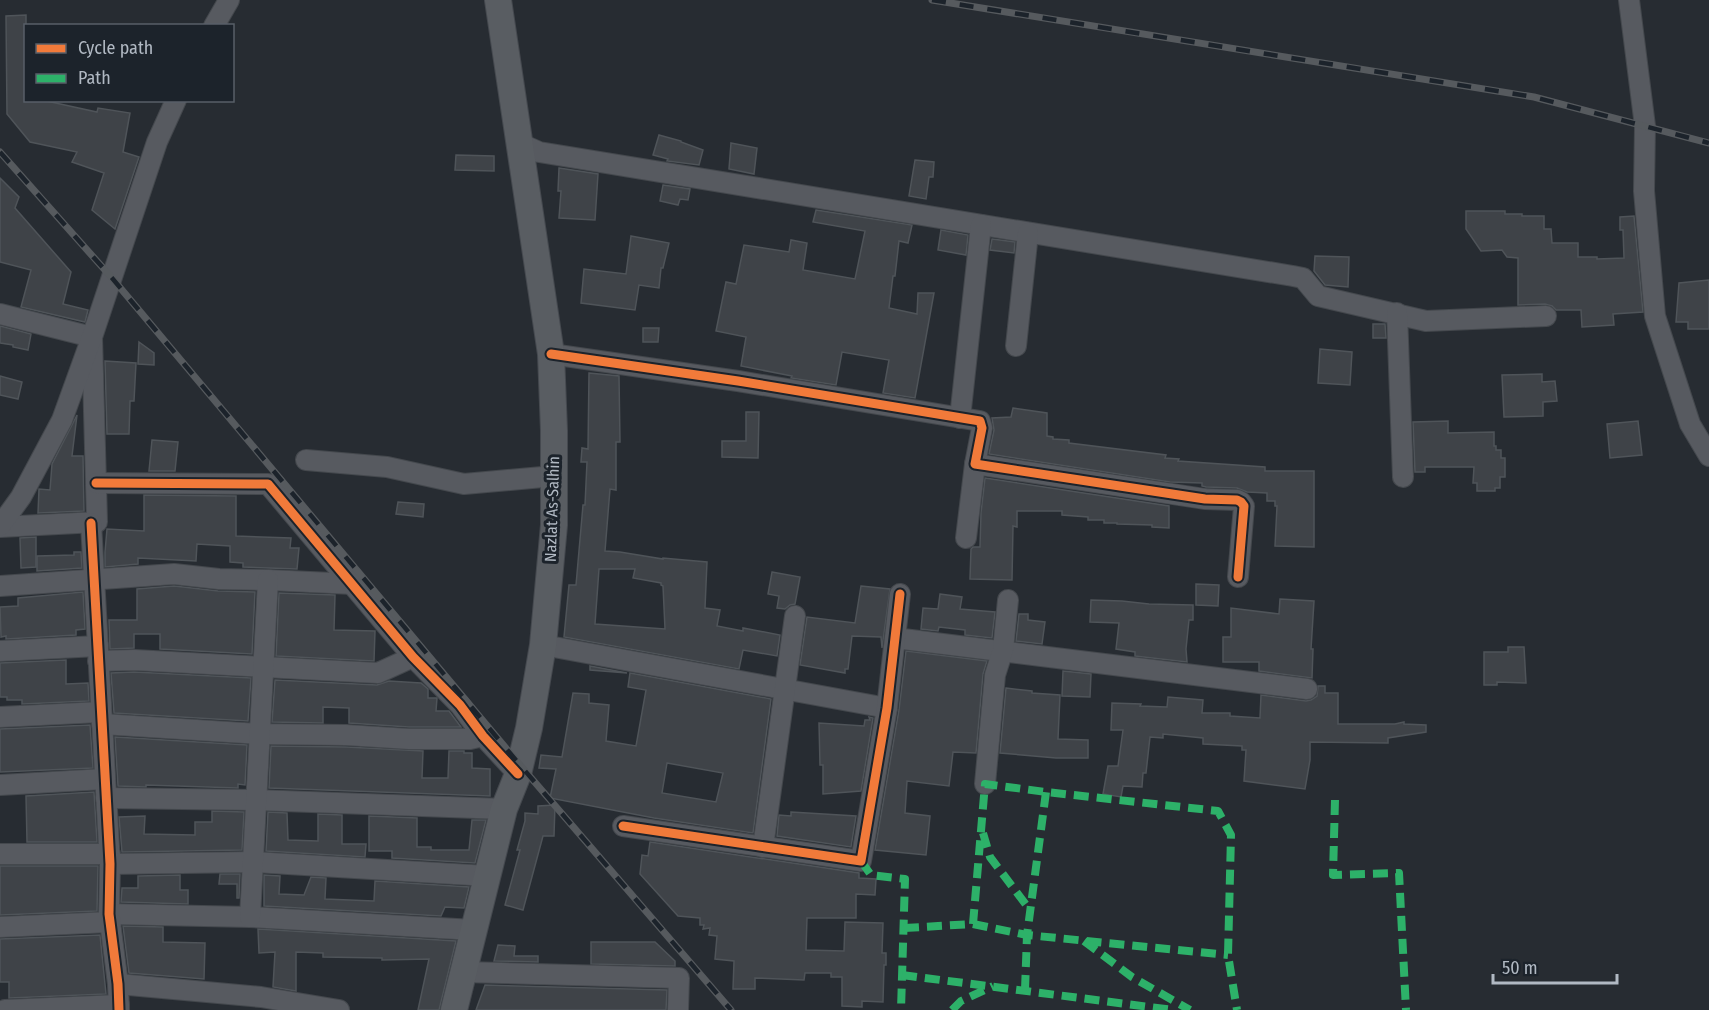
<svg xmlns="http://www.w3.org/2000/svg" width="1709" height="1010" viewBox="0 0 1709 1010" font-family="'Fira Sans Condensed',sans-serif">
<rect width="100%" height="100%" fill="#272c32"/>
<!-- building -->
<g fill="#3f4348" stroke="#4f5459" stroke-width="1.5" fill-rule="evenodd">
<path d="M26,15V100H42L97,112L98,108L130,113L123,152L139,157L115,229L92,210L104,173L72,162L77,152L30,142L7,114L6,16Z"/>
<path d="M659,135L681,141V142L703,150L699,165L667,161L668,159L653,155Z"/>
<path d="M731,143L757,148L754,174L729,169Z"/>
<path d="M456,155L494,156V171L455,170Z"/>
<path d="M915,160L934,162L933,177H929L926,199L909,196Z"/>
<path d="M559,168L598,174L595,220L559,218L561,191H558Z"/>
<path d="M0,178L19,197L15,208L71,272L63,304L88,310L85,322L21,307L31,270L0,262Z"/>
<path d="M663,185L690,189L688,200L680,199L678,205L660,201Z"/>
<path d="M816,210L912,225L908,243L899,241L895,276H893L889,308L917,314L918,293H934L915,398L883,393L889,360L842,352L836,385L791,378L792,376L741,366L746,337L716,331L726,282L736,284L744,245L789,252L791,240L807,243L803,270L855,279L865,231L813,222Z"/>
<path d="M1466,211H1505V214H1522V216H1544V229H1551L1552,243H1578V257H1597V259L1624,258L1623,230H1620V217L1634,216L1643,312L1613,314L1614,325L1582,327L1581,310H1556L1552,306L1545,304L1518,305V258L1507,257L1502,250L1481,251L1466,229Z"/>
<path d="M941,230L968,235L966,255L938,250Z"/>
<path d="M631,236L669,243L663,268H661L659,288L639,285L635,310L581,303L584,269L626,274Z"/>
<path d="M992,239L1015,242L1014,253L990,250Z"/>
<path d="M1315,256L1349,257L1348,287L1325,285L1314,271Z"/>
<path d="M1709,280V329H1688V322H1676L1679,283Z"/>
<path d="M1373,324H1385L1386,338H1373Z"/>
<path d="M0,326L31,334L28,350L13,347V345L0,343Z"/>
<path d="M643,328H659L658,342H643Z"/>
<path d="M139,342L154,353V365L138,364Z"/>
<path d="M1320,349L1352,352L1350,385L1318,383Z"/>
<path d="M105,361L136,363L134,401H130L129,434H107Z"/>
<path d="M589,373L619,376L620,442H616V490L610,489L605,551L620,552L663,559V558L707,562L705,608L720,610L717,626L743,631V628L780,635L777,656L743,650L739,669L564,637L569,585H576L583,505H585L587,462H581L582,448L588,449ZM599,569H635L633,578L661,583V585L663,586L665,629L595,624Z"/>
<path d="M1542,374V382L1555,381L1557,401L1543,402V416L1504,417L1502,375Z"/>
<path d="M0,376L22,382L18,399L0,395Z"/>
<path d="M1013,408L1047,413V436L1053,437V439L1069,440V443L1166,455L1165,458L1179,459L1178,461L1265,467V471H1314V547L1275,546L1277,506H1275V501H1267V493L1247,492L1237,488L1206,487L1202,486V483L1170,482L989,454L994,430L992,418L1011,417Z"/>
<path d="M746,412H759L758,458L722,457V441H746Z"/>
<path d="M77,415L72,456H83L84,511L38,513L39,489L50,490L52,464Z"/>
<path d="M1448,421V433L1494,432V446H1496V450H1501V458H1505V477H1500V488H1495V491H1477V483H1473L1474,467H1425V472H1415L1413,422Z"/>
<path d="M1638,421L1642,455L1610,458L1607,424Z"/>
<path d="M152,440L178,442L175,471H149Z"/>
<path d="M985,478L1169,506V528L1152,527V525L1117,524V523H1104V520H1088V517L1062,515V511H1017V527L1013,526L1012,580L970,579L971,549L973,547H980L981,513Z"/>
<path d="M144,495L236,496V536L291,538L290,548H299L297,569L243,567V563L230,562V546L197,544L196,561L138,558V564L105,567V552L107,529L144,531Z"/>
<path d="M398,502L424,504L423,517L396,514Z"/>
<path d="M36,537V567L21,568L20,538Z"/>
<path d="M74,552H81L82,568L37,571V556L74,555Z"/>
<path d="M772,572L800,577L795,604L790,605L785,609L777,608L779,596L768,594Z"/>
<path d="M1196,584L1219,585L1218,606L1196,605Z"/>
<path d="M174,586L218,591L255,592L252,654L160,649V634H134V648L110,649L109,620H137V589Z"/>
<path d="M861,586L890,589L882,648L881,637L852,636L848,669H845V673L800,665L807,617L855,623Z"/>
<path d="M83,592L85,629L76,630V635L6,639V636L1,637L0,607L18,606V598Z"/>
<path d="M279,593L335,595L334,630L375,631L374,661L276,656Z"/>
<path d="M940,594L962,597L960,609L995,612L992,638L965,635V630L939,627L938,631L921,629L923,608L938,609Z"/>
<path d="M1280,599L1314,601L1311,649H1313L1312,678L1259,671V662H1223V637H1231V608L1279,614Z"/>
<path d="M1091,600L1122,601L1149,604L1193,605V620H1189L1186,649L1187,662L1135,656V652L1116,649L1119,623L1090,622Z"/>
<path d="M1019,614H1028V620L1045,622L1042,644L1016,641Z"/>
<path d="M1508,647H1524L1526,683L1497,682V685H1484V652H1508Z"/>
<path d="M906,651L987,661L983,674L976,753L953,752L949,786L907,781L905,813L930,816L926,855L875,850L899,710Z"/>
<path d="M66,660V684L88,683L89,701L22,704V700H7V697H0V663Z"/>
<path d="M590,666L627,673L590,670Z"/>
<path d="M1063,671L1091,674L1090,697L1062,696Z"/>
<path d="M134,672L251,678L248,721L114,713L111,673Z"/>
<path d="M630,673L771,699L753,833L654,818L550,798L556,769L539,768L541,755L562,757L573,693L589,694V703L609,705L606,741L636,746L646,690L628,687ZM667,763L723,773L716,802L662,793Z"/>
<path d="M275,680L377,685L389,681L421,683L428,689V698H437L436,711H449L461,727H409L349,723V708L323,707V723L272,722Z"/>
<path d="M1318,686H1325V693H1338V724H1395L1404,722V724L1426,725V732L1388,738V743L1310,742V760L1305,789L1244,781L1246,750H1242V746L1203,744V738L1163,734V738L1150,737L1146,773H1143L1142,787L1123,786L1121,797L1103,794L1108,766H1118L1123,730H1111L1112,703L1141,704L1140,706L1167,707L1168,697L1203,700L1202,713H1230V716L1260,718L1261,695L1306,701L1311,700L1317,696Z"/>
<path d="M1006,688L1032,691V693L1060,695L1058,739L1088,740V758H1056L1000,753Z"/>
<path d="M869,717L873,718L861,791L823,794V765H820L819,723L864,726L865,720H870Z"/>
<path d="M90,725L93,768L0,772V729Z"/>
<path d="M115,737L247,745L245,785L238,784V788L146,785V787L118,786Z"/>
<path d="M271,746L346,747L423,751L422,778H448L449,751H464V753H472V768L490,769V796L269,788Z"/>
<path d="M94,792L97,842H27L26,796Z"/>
<path d="M555,805L554,836H543L523,910L505,905L520,850H517L525,821V813L538,814V806Z"/>
<path d="M212,811L244,812L242,850L122,852L119,817L145,816L144,834L195,835V822H212Z"/>
<path d="M268,812L287,813L288,840L318,841V814L342,815V844H366L365,857L266,851Z"/>
<path d="M791,812L856,816L851,847L777,836L779,815L791,816Z"/>
<path d="M369,816L417,818V847H431V850H469L472,820H486L475,863L392,858V851H369Z"/>
<path d="M650,842L859,873V878L876,879L875,895L856,894V918H807L806,950L844,951L845,922L883,923L882,953H886V965H884L883,1002L862,1001V1007L842,1006V977H831V973H805L804,980L755,978V989H733L734,961L715,959L717,936L709,935L710,928L703,929L704,925H700V918L678,916L640,874L642,855L648,856Z"/>
<path d="M0,866H98L97,911L0,915Z"/>
<path d="M220,874H240L239,898H237V884H219Z"/>
<path d="M180,875V890H188V904L121,902L122,888H138V876Z"/>
<path d="M264,875L280,876L279,894L304,895L311,877L326,878L325,899L374,901L375,881L469,887L464,908L445,907L441,916L264,906Z"/>
<path d="M123,926L163,927V942L205,943L204,979L129,973Z"/>
<path d="M258,929L456,941L439,1010H418L429,959L382,960V958L323,957V953L296,952V991L273,987L275,952L259,953Z"/>
<path d="M100,935L106,994L9,998V982H0V939Z"/>
<path d="M591,942H655L675,961V966L591,964Z"/>
<path d="M498,945L515,946L514,956H538V962L494,961Z"/>
<path d="M485,985L667,990L666,1010H476Z"/>
</g>
<g fill="none" stroke-linecap="round" stroke-linejoin="round">
<defs>
<g id="minor">
<path d="M1629,0L1645,126L1644,191L1655,316L1690,424L1709,456"/>
<path d="M214,26L229,0"/>
<path d="M521,144L539,152L1293,276L1303,278L1318,296L1426,321L1546,316"/>
<path d="M1397,313L1403,477"/>
<path d="M0,314L92,337L97,522L0,527"/>
<path d="M1016,346L1028,233"/>
<path d="M551,354L738,381L980,421L982,428L975,464L1205,499L1237,500L1241,502L1244,506L1238,577"/>
<path d="M960,418L981,225"/>
<path d="M306,460L387,467L464,484L554,476"/>
<path d="M96,483L268,484L413,657L460,705L483,736L518,774"/>
<path d="M91,523L110,864L109,914L118,984L119,1010"/>
<path d="M0,526L21,497L62,420L92,337L157,142L176,100"/>
<path d="M966,538L975,464"/>
<path d="M0,586L174,574L219,579L268,580L353,584"/>
<path d="M895,638L1307,689"/>
<path d="M543,645L887,708"/>
<path d="M0,651L98,646"/>
<path d="M98,661L134,660L378,673L413,657"/>
<path d="M0,717L101,712"/>
<path d="M102,724L259,734L346,735L409,739H470L483,736"/>
<path d="M985,784L995,675L1003,650L1008,600"/>
<path d="M0,785L105,779"/>
<path d="M106,798L256,800L504,809"/>
<path d="M623,826L861,861L887,708L900,594"/>
<path d="M763,847L795,616"/>
<path d="M0,854H110"/>
<path d="M110,864L253,862L488,876"/>
<path d="M109,914L250,917L474,930"/>
<path d="M250,917L268,580"/>
<path d="M0,927L111,922"/>
<path d="M464,972L679,978L678,1010"/>
<path d="M118,984L261,997L339,1010"/>
<path d="M5,1010L119,1005"/>
</g>
<path id="major" d="M454,1010L504,809L518,774L529,728L543,645L554,525V431L551,354L498,0"/>
</defs>
<!-- minor casing -->
<use href="#minor" stroke="#44484d" stroke-width="22"/>
<!-- major casing -->
<use href="#major" stroke="#45494f" stroke-width="28"/>
<!-- minor -->
<use href="#minor" stroke="#575a60" stroke-width="20"/>
<!-- major -->
<use href="#major" stroke="#595d62" stroke-width="26"/>
<defs>
<g id="rail">
<path d="M932,0L1534,97L1709,143"/>
<path d="M0,152L112,278L520,765L731,1010"/>
</g>
</defs>
<!-- rail casing -->
<use href="#rail" stroke="#565a5e" stroke-width="7"/>
<!-- rail -->
<use href="#rail" stroke="#1c232b" stroke-width="4.5" stroke-dasharray="14" stroke-linecap="butt"/>
<!-- quiet -->
<g stroke="#2db169" stroke-width="8" stroke-dasharray="15 8" stroke-linecap="butt">
<path d="M1335,800L1333,875L1399,873L1406,1010"/>
<path d="M983,833L990,857L1030,910"/>
<path d="M861,861L871,875L905,879L901,1010"/>
<path d="M973,924L985,784L1046,792L1218,811L1231,835L1228,955L1237,1010"/>
<path d="M904,928L973,924L1027,935L1228,955"/>
<path d="M1084,941L1132,977L1190,1010"/>
<path d="M902,975L1173,1010"/>
<path d="M1025,990L1027,935L1046,792"/>
<path d="M952,1010L961,1001L993,986"/>
</g>
<defs>
<g id="cycleway">
<path d="M551,354L738,381L980,421L982,428L975,464L1205,499L1237,500L1241,502L1244,506L1238,577"/>
<path d="M96,483L268,484L413,657L460,705L483,736L518,774"/>
<path d="M91,523L110,864L109,914L118,984L119,1010"/>
<path d="M623,826L861,861L887,708L900,594"/>
</g>
</defs>
<!-- cycleway casing -->
<use href="#cycleway" stroke="#1c232b" stroke-width="13"/>
<!-- cycleway -->
<use href="#cycleway" stroke="#f17a3a" stroke-width="9"/>
</g>
<g text-anchor="middle" dominant-baseline="central" stroke-width="6" stroke-linejoin="round" paint-order="stroke">
<!-- street labels -->
<g font-size="16" fill="#b1b9c3" stroke="#1c232b">
<text transform="translate(552 509) rotate(-88)">Nazlat As-Salhin</text>
</g>
</g>
<!-- legend -->
<rect x="24" y="24" width="210" height="78" fill="#1c232b" stroke="#585f68" stroke-width="1.5"/>
<rect x="36" y="44" width="30" height="9" fill="#f17a3a" stroke="#585f68" stroke-width="1.5"/>
<text x="78" y="54" font-size="18" fill="#b1b9c3">Cycle path</text>
<rect x="36" y="74" width="30" height="9" fill="#2db169" stroke="#585f68" stroke-width="1.5"/>
<text x="78" y="84" font-size="18" fill="#b1b9c3">Path</text>
<!-- scale -->
<path d="M1493 974v9h124v-9" fill="none" stroke="#b1b9c3" stroke-width="3"/>
<text x="1502" y="974" font-size="18" fill="#b1b9c3" stroke="#1c232b" stroke-width="4.5" paint-order="stroke">50 m</text>
</svg>
